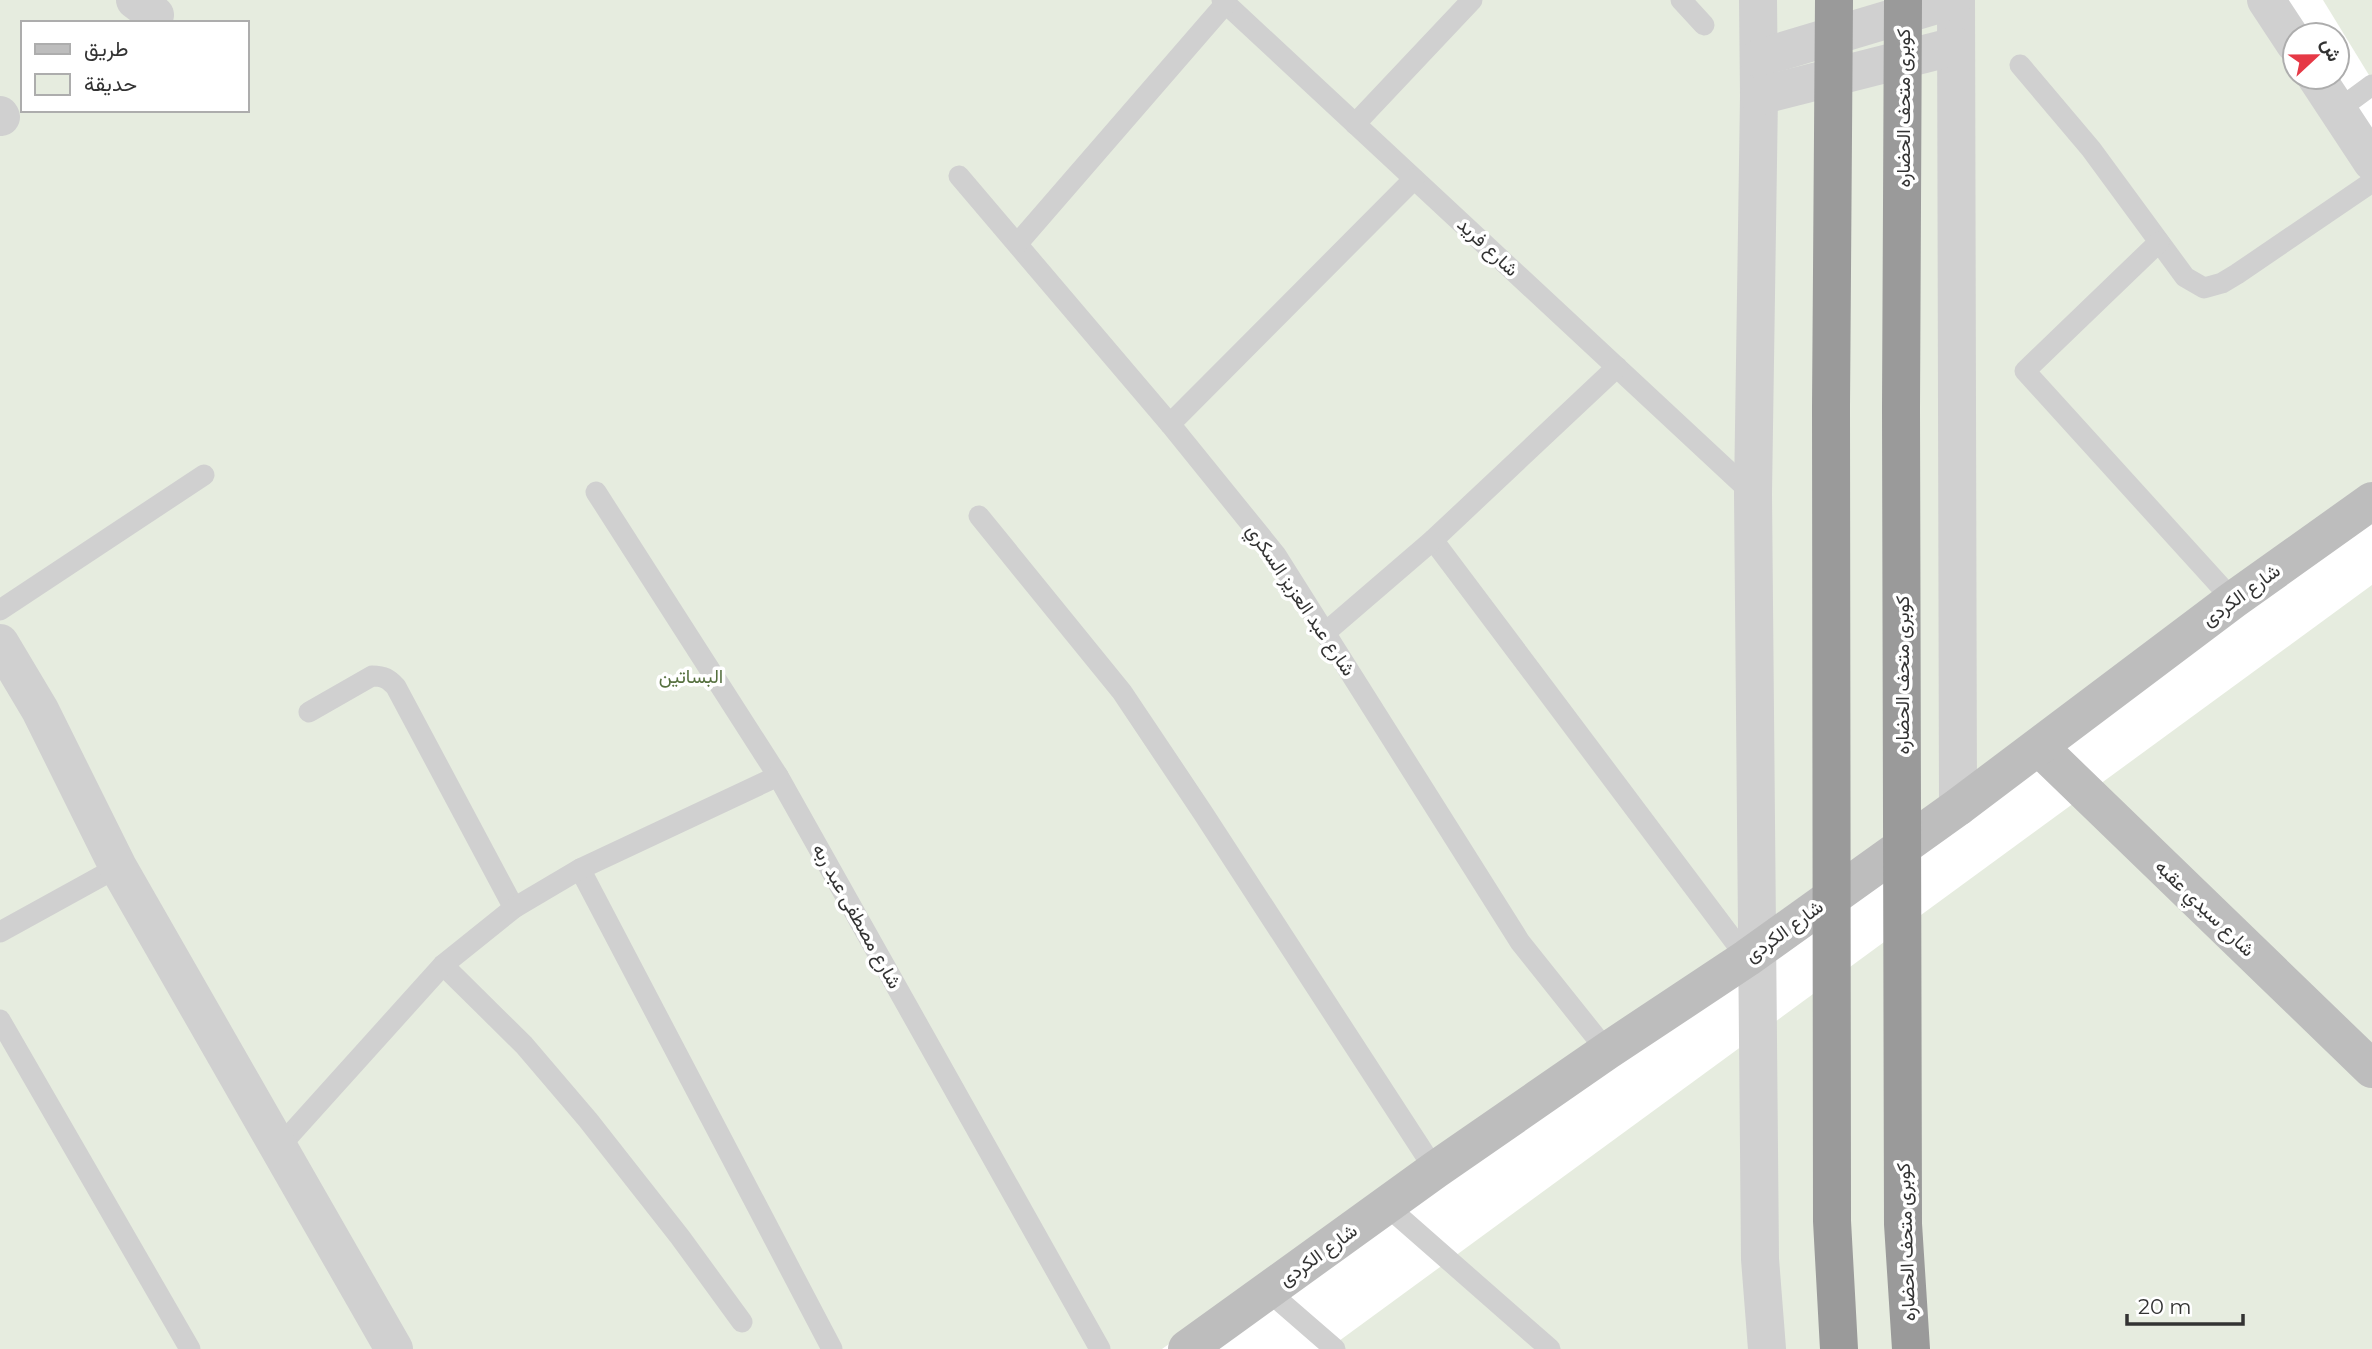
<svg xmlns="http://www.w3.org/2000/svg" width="2372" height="1349" viewBox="0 0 2372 1349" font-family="Montserrat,Vazirmatn,sans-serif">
<rect width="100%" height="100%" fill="#fff"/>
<!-- green -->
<g fill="#e6ecdf" fill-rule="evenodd">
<path d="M0,0H2251L2295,69V77H2300L2372,191V492L1162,1349H0ZM23,23H247V110H23Z"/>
<path d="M2323,0H2372V80Z"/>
<path d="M2372,585V1349H1328Z"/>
</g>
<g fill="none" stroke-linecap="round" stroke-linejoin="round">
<!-- lane -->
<g stroke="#d0d0d0" stroke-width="21">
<path d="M1222,0L1753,494"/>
<path d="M1681,0L1704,25"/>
<path d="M2020,65L2091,149L2185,277L2204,288L2222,283L2237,274L2372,182"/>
<path d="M2338,110L2372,85"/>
<path d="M1355,124L1472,0"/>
<path d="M959,176L1170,424L1276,555L1520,942L1607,1051"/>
<path d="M2159,242L2025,371L2233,600"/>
<path d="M1018,243L1226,3"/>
<path d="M1170,424L1414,179"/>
<path d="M596,492L778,776L1100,1349"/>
<path d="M979,516L1122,692L1203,813L1435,1170"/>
<path d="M1433,540L1747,958"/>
<path d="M0,610L204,475"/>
<path d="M1326,632L1433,540L1617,367"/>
<path d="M309,712L372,676C384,676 389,679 396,687L514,908"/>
<path d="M580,869L832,1349"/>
<path d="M0,932L118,867"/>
<path d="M443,965L524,1045L588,1120L680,1237L742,1322"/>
<path d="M0,1020L190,1349"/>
<path d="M279,1147L443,965L514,908L580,869L778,776"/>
<path d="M1387,1206L1550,1349"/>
<path d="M1268,1291L1335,1349"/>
</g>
<!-- street -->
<g stroke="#d0d0d0" stroke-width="38">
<path d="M135,0L155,15"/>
<path d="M1758,0L1759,96L1753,494L1760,1259L1767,1349"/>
<path d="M1956,0L1958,807"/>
<path d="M2266,0L2295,44"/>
<path d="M1759,58L1953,0"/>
<path d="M2316,77L2372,162"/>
<path d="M1759,96L1956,46"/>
<path d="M0,115L1,117"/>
<path d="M0,643L40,710L118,867L394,1349"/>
</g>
<!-- secondary -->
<g stroke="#bdbdbd" stroke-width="38">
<path d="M2039,747L2372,1069"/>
<path d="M1187,1349L1435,1170L1607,1051L1747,958L1958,807L2233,600L2372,501"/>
</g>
<!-- highway-bridge -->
<g stroke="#9a9a9a" stroke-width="38">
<path d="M1834,0L1831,407L1832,1221L1839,1349"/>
<path d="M1903,0L1901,409L1903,1224L1911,1349"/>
</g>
</g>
<g text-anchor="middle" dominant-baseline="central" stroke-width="7" stroke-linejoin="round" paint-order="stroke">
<!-- street labels -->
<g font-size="19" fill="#333" stroke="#fff">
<text transform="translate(1903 108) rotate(-90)">كوبرى متحف الحضاره</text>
<text transform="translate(1488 247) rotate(43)">شارع فريد</text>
<text transform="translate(2241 595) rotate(-36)">شارع الكردى</text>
<text transform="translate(1301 600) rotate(56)">شارع عبد العزيز السكري</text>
<text transform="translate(1902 675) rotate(-90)">كوبرى متحف الحضاره</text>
<text transform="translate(2205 908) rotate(44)">شارع سيدي عقبه</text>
<text transform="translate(857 916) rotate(61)">شارع مصطفى عبد ربه</text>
<text transform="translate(1784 931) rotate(-36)">شارع الكردى</text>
<text transform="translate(1906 1242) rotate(-92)">كوبرى متحف الحضاره</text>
<text transform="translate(1318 1255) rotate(-36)">شارع الكردى</text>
</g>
<!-- park labels -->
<g font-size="19" fill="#56703f" stroke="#fff">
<text x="691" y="676">البساتين</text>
</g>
</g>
<!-- legend -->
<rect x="21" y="21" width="228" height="91" fill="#ffffff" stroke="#adadad" stroke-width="2"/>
<rect x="35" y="44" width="35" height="10" fill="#bdbdbd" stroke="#adadad" stroke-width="2"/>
<text x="84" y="56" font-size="21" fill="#333333">طريق</text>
<rect x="35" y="74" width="35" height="21" fill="#e6ecdf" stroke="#adadad" stroke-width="2"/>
<text x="84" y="91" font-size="21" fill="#333333">حديقة</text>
<!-- north arrow -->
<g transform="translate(2316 56) rotate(68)"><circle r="33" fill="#ffffff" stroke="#adadad" stroke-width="2"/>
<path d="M0-5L12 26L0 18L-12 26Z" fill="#e63946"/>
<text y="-10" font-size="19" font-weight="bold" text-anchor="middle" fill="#333333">ش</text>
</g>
<!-- scale -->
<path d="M2127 1314v10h116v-10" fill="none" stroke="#333333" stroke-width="3.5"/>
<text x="2138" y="1314" font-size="21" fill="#333333" stroke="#ffffff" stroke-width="5" paint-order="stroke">20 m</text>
</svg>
